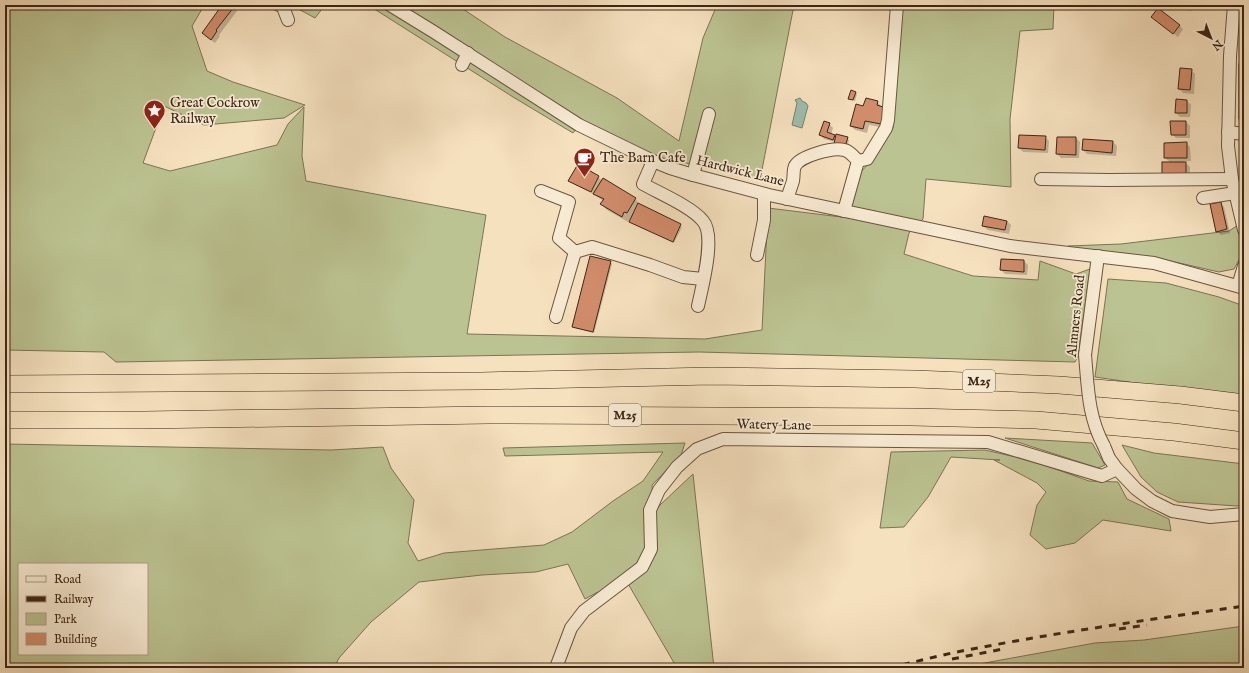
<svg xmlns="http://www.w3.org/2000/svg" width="1249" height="673" viewBox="0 0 1249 673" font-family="'IM FELL English',serif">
<rect width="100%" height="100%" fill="#f6e1bf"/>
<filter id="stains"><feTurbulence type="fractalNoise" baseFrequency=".005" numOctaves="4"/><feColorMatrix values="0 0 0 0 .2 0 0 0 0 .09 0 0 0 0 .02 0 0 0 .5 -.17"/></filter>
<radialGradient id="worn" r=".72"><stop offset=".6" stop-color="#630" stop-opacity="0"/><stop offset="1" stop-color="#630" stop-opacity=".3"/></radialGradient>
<!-- green -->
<g fill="#bcc392" stroke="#7c7454" fill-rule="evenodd">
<path d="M5,5H191L202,9L192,26L207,71L233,82L305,105L284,118L204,125L164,106L143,163L170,171L277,145L288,124L304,107L302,156L306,181L486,215L467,334L705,339L762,330L768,208L849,218L857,176L871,161L893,128L900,5H1054L1053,29L1020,31L1010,119L1011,187L926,179L923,219L909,233L904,254L973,276L1038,280L1040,261L1076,274L1090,269L1078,356L1075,362L699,352L116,362L104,352L5,350Z"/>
<path d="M291,5H325L315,18Z"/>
<path d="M368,5H457L505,37L617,98L679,141L703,38L717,5H794L760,180L673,160L670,168L579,125L573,133L513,97Z"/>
<path d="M1238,225L1241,243L1240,258L1234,269L1219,272L1166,260L1083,251L1068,246L1121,244L1229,231Z"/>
<path d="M1108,279L1166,283L1219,297L1244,306V399L1095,377Z"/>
<path d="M1005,438L1092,443L1105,465L1098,468Z"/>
<path d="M685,443L681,455L652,485L654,514L660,505L693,474L714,668H677L627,582L596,593L585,599L568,564L536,572L482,575L419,582L371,622L339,658L334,668H5V444L331,450L383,447L391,468L414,500L408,543L418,561L444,553L544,545L572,532L613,501L643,481L663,452L505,456L503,448ZM19,564H147V654H19Z"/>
<path d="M1122,445L1154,453L1244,464V504L1237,506L1178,502L1157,492L1141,477Z"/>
<path d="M985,450L1033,461L1089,481L1118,482L1127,499L1169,519L1171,531L1103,520L1075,543L1046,549L1030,535L1037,505L1046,492L1037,483L994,460H1000L951,457L928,497L904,527L880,528L891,452Z"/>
<path d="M1244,626V668H965L979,664L1095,643L1144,640Z"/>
</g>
<!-- water -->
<path fill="#9dbead" stroke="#768170" d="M800,98L802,101L806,103L808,106L802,128L792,125L797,103L795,100Z"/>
<!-- shadow -->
<g fill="#0003">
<path d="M224,5H230L237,11L219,35L220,36L215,43L207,37Z"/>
<path d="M1167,5H1193L1192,11L1170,8Z"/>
<path d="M1152,17L1179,25L1183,29L1178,37Z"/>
<path d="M1191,70L1195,74L1194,94L1183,93L1179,89Z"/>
<path d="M855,92L857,94L855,101L849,99Z"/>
<path d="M1187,101L1191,105L1190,117H1180L1176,113Z"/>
<path d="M877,102L881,106L885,128L869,125L867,133L855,130L851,126L864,107Z"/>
<path d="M1186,122L1190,126V138H1176L1172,134Z"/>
<path d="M829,124L833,128L831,135L836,138L837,135L849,140L847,149L835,142L824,139L820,135Z"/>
<path d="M1045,137L1049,141L1048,153L1023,152L1019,148Z"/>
<path d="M1076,138L1080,142L1079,158H1061L1057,154Z"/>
<path d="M1113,142L1117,146L1116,156L1087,154L1083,150Z"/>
<path d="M1186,143L1190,147L1191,161H1184L1190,167V180L1165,158Z"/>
<path d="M578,166L635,199L641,205L680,225L682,227L674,243L632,223L629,221L628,222L607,210L601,204L603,201L595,195L574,184L570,180Z"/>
<path d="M1220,203L1224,207L1230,233L1221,235L1217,231Z"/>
<path d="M1007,221L1011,225L1009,234L988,230L983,226Z"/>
<path d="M1002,260L1024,261L1028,265L1027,275L1005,274L1001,270Z"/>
<path d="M610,262L612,264L594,333L575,328L573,326Z"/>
</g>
<!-- building -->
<g fill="#d38d6c" stroke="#3c2615">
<path d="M222,5H232L234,7L216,30L217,31L211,40L202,33Z"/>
<path d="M1158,8L1180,25L1173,34L1151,17Z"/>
<path d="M1240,57H1244V66H1239Z"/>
<rect x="1239" y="66" width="5" height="53"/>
<path d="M1180,68L1192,69L1190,90L1178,89Z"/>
<path d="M851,90L856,92L853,100L848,99Z"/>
<path d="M866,98L878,101L877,105L886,108L881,124L865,121L863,129L850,126L856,104L863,106Z"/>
<path d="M1176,99L1187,100V113H1175Z"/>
<path d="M824,121L830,123L827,132L835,135L833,140L819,135Z"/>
<path d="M1170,121H1186V135H1171Z"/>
<path d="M836,134L848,137L845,147L834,144Z"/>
<path d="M1019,135L1046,136L1045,150L1018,148Z"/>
<path d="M1057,137H1076V155L1056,154Z"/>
<path d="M1083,139L1113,141L1112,153L1082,150Z"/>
<path d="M1187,142V158H1164V143Z"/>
<rect x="1162" y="162" width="24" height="14"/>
<path d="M578,164L599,176L591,192L568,181Z"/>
<path d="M603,178L636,198L627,213L624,212L622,217L600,204L604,199L593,194Z"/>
<path d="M1221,202L1227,229L1216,232L1210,204Z"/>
<path d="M638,203L681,224L673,242L629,222Z"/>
<path d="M984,216L1007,221L1005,230L982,226Z"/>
<path d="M590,256L611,261L593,332L572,327Z"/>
<path d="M1001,259L1024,260V272L1000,270Z"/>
</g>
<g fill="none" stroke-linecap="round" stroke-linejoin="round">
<defs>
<g id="minor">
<path d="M279,5L283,7L288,20"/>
<path d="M390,5L434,32L579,125L653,161L670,168L693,175L769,195L1010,246L1154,263L1244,288"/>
<path d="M1234,5L1230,56L1228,146L1232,179L1244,230"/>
<path d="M462,65L468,53"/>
<path d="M1228,132L1244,134"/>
<path d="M653,161L643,184C659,193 692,207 703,221C716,236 702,287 698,306"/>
<path d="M693,175L709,114"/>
<path d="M1041,179L1109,180L1232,179"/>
<path d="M541,191L569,202L559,238L575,252"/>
<path d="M1203,198L1235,193"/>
<path d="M787,199C789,193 791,187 793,181C794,176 793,170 795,166C800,156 833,147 844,150C850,151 854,157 858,161L867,159L886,128L888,120L897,5"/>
<path d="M844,211L858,161"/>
<path d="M757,255L764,220V194"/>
<path d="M1238,286L1244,266"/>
<path d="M556,317L575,252L592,247L650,265L683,277L703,279"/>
<path d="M1085,355L1098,256"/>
<path d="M1104,446L1109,458L1117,469L1136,489L1152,501L1172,511L1210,517L1244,514"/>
<path d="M557,665L571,628L584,611L642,567L651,549L650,510L659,490L677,467L697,449L723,439L988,442L1102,476L1117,469"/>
</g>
<g id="highway">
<path d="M5,384L481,381L712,376L915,379L1059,385L1180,395L1244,403"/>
<path d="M5,420H144L488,415L912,417L1036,420L1174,432L1244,441"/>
</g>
</defs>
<!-- minor casing -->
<use href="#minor" stroke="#6a5540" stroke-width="14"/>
<!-- highway casing -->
<use href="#highway" stroke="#3c2615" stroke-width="18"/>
<!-- minor -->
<use href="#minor" stroke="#f9ecd5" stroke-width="12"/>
<!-- highway -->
<use href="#highway" stroke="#f6e1bf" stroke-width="17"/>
<!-- rail -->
<g stroke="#3c2615" stroke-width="3" stroke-dasharray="7 7" stroke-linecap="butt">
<path d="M1119,629L1147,625"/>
<path d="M952,659L1003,649"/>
<path d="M889,668C919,661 948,653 978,648C1066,631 1155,619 1244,606"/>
</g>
<defs>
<path id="minor-bridge" d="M1085,355C1088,388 1088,417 1104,446"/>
</defs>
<!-- minor-bridge casing -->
<use href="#minor-bridge" stroke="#6a5540" stroke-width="14" stroke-linecap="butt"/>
<!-- minor-bridge -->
<use href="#minor-bridge" stroke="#f9ecd5" stroke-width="12"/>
</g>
<!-- icons -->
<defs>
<symbol id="sight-pin" viewBox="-11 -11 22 30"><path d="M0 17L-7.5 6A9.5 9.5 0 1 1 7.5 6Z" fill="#8f2418" stroke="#f9ecd5"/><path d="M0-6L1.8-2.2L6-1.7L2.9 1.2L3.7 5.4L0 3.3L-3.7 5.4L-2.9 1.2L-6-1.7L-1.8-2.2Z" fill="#fff"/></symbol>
<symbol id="cafe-pin" viewBox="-11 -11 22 30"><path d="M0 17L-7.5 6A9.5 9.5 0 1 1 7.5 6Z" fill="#8f2418" stroke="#f9ecd5"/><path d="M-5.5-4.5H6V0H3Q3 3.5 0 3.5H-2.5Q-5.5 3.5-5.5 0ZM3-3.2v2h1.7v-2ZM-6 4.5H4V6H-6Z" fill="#fff"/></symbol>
</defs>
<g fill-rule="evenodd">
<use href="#sight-pin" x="142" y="98" width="25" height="34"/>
<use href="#cafe-pin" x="572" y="146" width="25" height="34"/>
</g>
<g text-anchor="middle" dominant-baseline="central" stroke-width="3.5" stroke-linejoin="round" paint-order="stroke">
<!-- shield labels -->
<g fill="#f9ecd5" stroke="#75614f" stroke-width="1">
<rect x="963" y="370" width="32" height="22" rx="3"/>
<rect x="609" y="404" width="32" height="22" rx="3"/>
</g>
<g font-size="13" font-weight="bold" fill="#3c2615">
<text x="979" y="381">M25</text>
<text x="625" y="415">M25</text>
</g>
<!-- poi labels -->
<g font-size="14" fill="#3c2615" stroke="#f9ecd5" text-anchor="start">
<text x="170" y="103">Great Cockrow<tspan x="170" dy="16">Railway</tspan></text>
<text x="600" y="158">The Barn Cafe</text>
</g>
<!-- street labels -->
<g font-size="14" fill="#3c2615" stroke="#f9ecd5">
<text transform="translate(740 171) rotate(14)">Hardwick Lane</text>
<text transform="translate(1076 316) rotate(-84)">Almners Road</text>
<text transform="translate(774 425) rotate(1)">Watery Lane</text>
</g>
</g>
<!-- margin -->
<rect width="1249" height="673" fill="none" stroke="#f6e1bf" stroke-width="20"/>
<rect x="6" y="6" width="1237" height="661" fill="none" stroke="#3c2615" stroke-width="2"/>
<rect x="10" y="10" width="1229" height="653" fill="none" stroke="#3c2615"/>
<!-- legend -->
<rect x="18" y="563" width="130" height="92" fill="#f9ecd5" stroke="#ad9d88"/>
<rect x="26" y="576" width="20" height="6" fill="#f9ecd5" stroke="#ad9d88"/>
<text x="54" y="583" font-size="12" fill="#3c2615">Road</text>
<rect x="26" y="596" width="20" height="6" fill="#3c2615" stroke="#ad9d88"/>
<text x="54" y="603" font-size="12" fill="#3c2615">Railway</text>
<rect x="26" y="613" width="20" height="12" fill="#bcc392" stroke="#ad9d88"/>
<text x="54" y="623" font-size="12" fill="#3c2615">Park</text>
<rect x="26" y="633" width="20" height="12" fill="#d38d6c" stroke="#ad9d88"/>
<text x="54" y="643" font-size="12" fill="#3c2615">Building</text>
<!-- north arrow -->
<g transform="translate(1211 38) rotate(138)" stroke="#f9ecd5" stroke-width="3" paint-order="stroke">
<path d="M0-3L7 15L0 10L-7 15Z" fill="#3c2615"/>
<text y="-6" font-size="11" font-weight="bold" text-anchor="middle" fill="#3c2615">N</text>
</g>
<rect width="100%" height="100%" filter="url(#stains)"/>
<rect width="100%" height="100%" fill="url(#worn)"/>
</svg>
